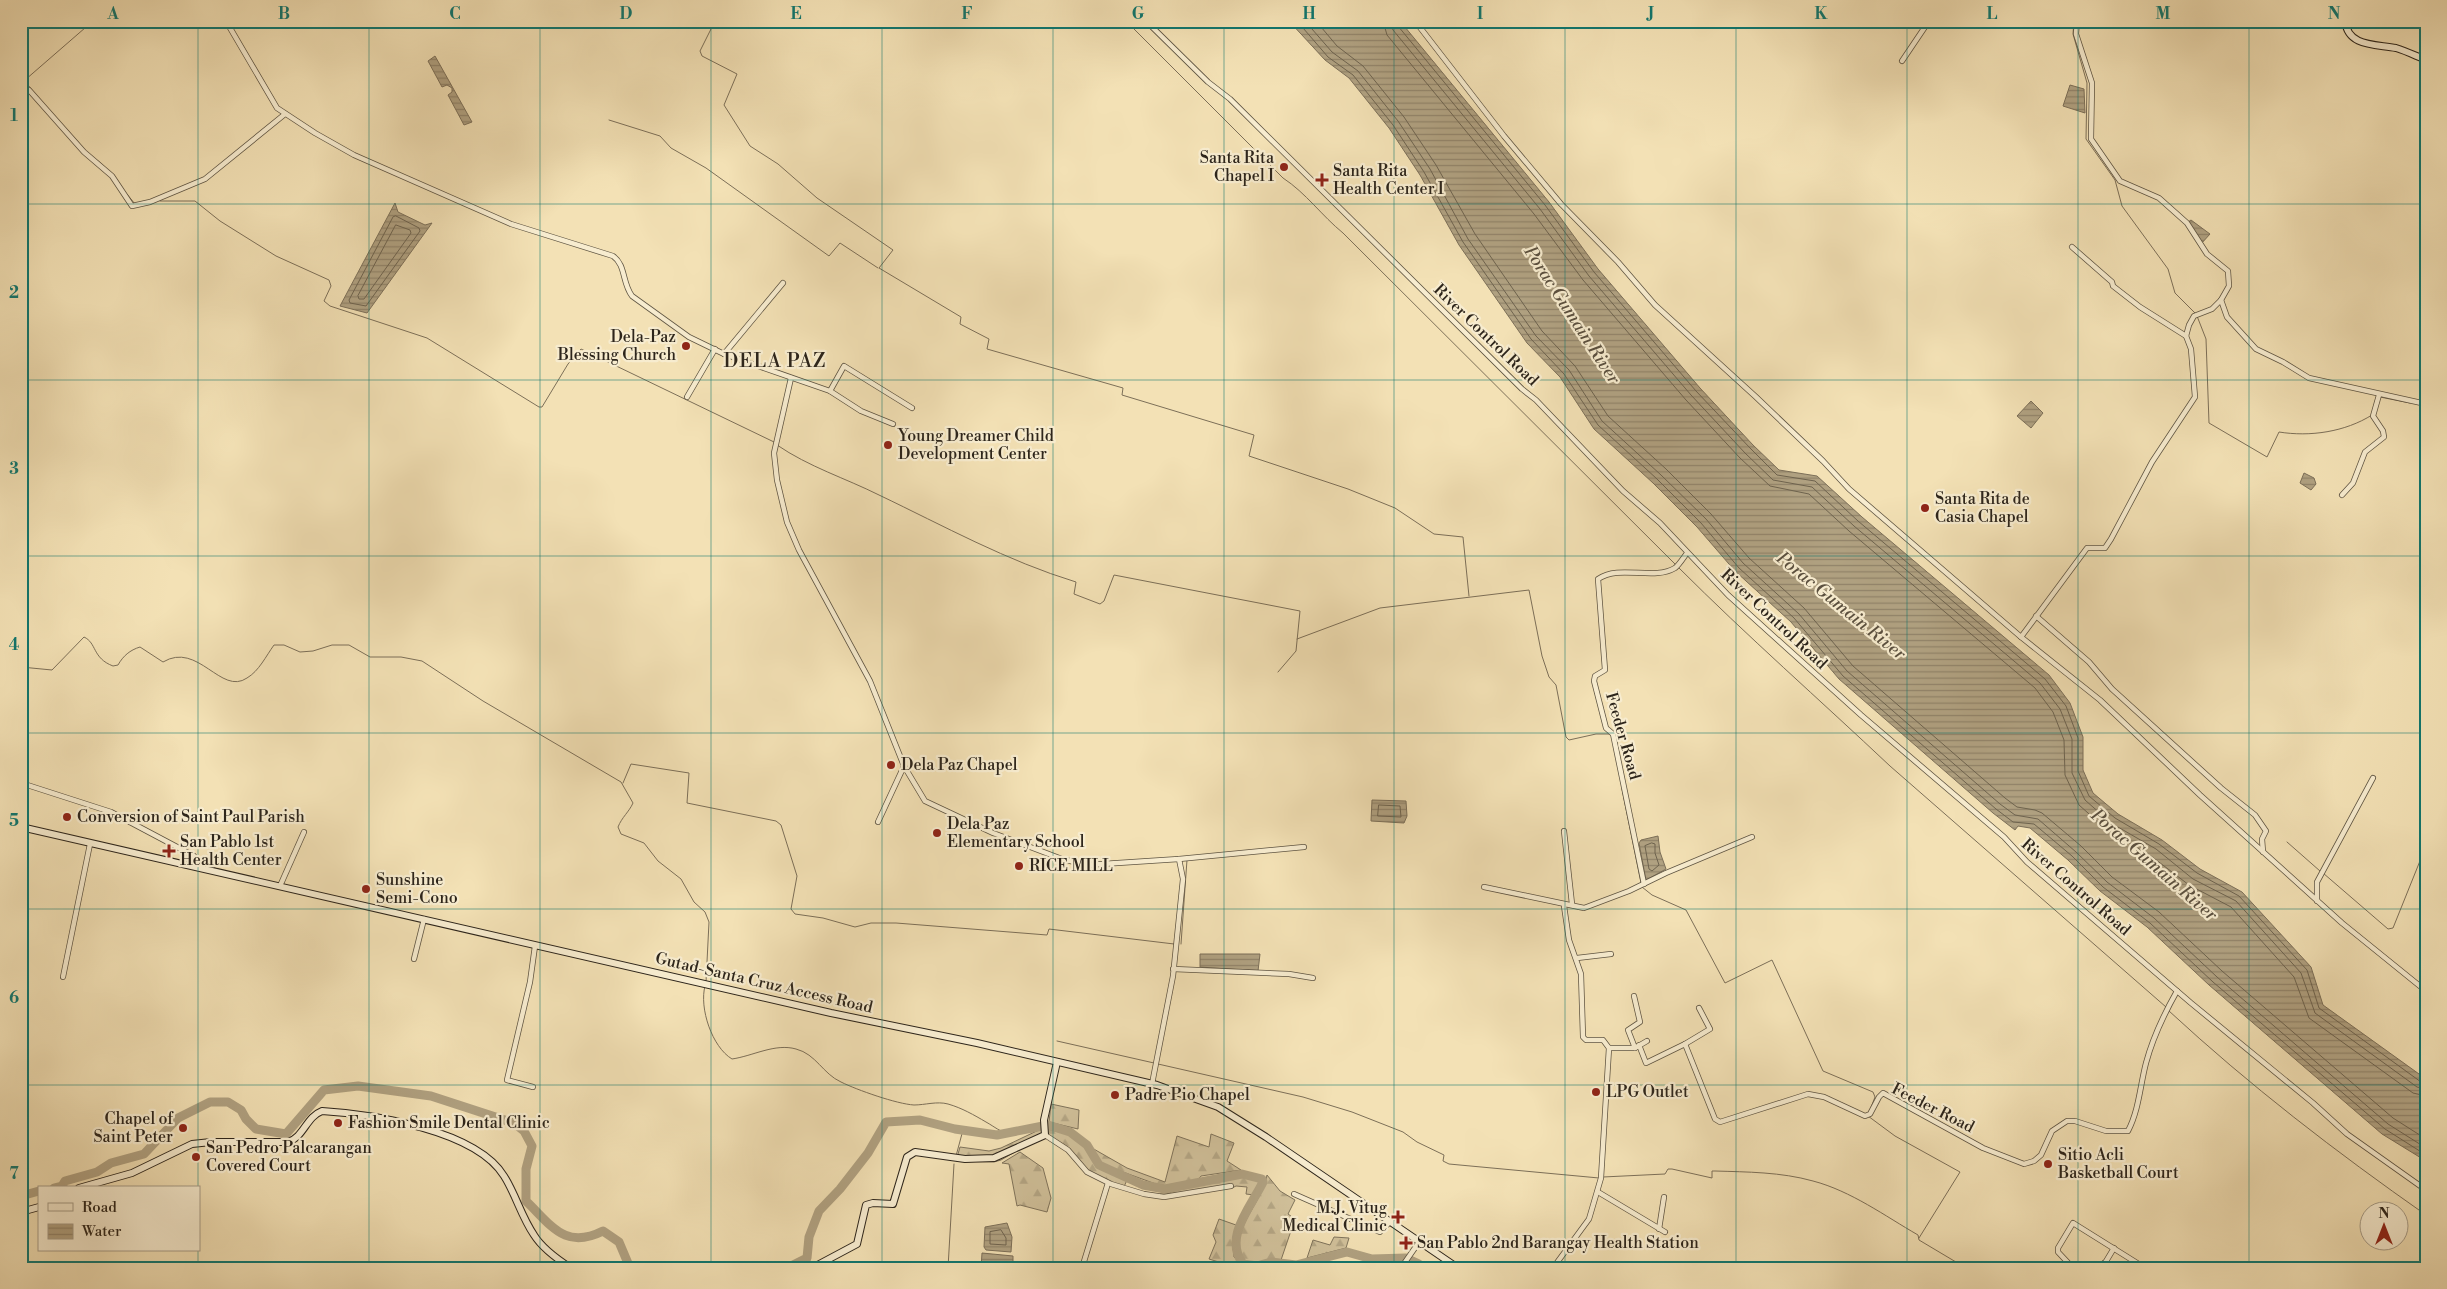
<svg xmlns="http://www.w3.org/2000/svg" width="2447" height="1289" viewBox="0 0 2447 1289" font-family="'Libre Bodoni',serif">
<defs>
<pattern id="forest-firs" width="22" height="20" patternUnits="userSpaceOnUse" patternTransform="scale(1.25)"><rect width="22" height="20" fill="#d1c19b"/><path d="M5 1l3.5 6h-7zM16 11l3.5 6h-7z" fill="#b4a685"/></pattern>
<pattern id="water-rules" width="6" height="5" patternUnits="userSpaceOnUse" patternTransform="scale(1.25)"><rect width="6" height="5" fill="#b0a181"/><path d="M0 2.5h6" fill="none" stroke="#908369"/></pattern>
</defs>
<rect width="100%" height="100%" fill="#f3e1b5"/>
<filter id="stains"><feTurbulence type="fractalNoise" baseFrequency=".004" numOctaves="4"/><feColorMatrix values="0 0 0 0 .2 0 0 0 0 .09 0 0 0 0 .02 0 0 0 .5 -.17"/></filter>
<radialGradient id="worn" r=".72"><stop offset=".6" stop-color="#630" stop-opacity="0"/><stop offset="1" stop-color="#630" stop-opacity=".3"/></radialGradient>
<!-- forest -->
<g fill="url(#forest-firs)" stroke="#7f735b">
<path d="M1051,1104L1079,1110L1078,1129L1049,1122Z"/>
<path d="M1043,1128L1044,1135L1001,1160L994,1162L956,1161L960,1147L989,1151L1001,1148Z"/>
<path d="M1048,1129L1070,1135L1084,1146L1098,1168L1127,1180L1123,1189L1087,1171L1079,1159L1069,1149L1048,1137Z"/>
<path d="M1211,1134L1234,1143L1227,1161L1241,1170L1201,1176L1198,1180L1164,1187L1101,1164L1092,1148L1127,1168L1165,1182L1177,1136L1209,1147Z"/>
<path d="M1020,1152L1043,1168L1051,1198L1047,1212L1020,1205L1017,1206L1009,1164L1002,1163Z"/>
<path d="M1267,1175L1280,1191L1295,1200L1288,1214L1295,1219L1281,1260L1256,1263L1245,1261C1225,1234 1262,1205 1267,1175Z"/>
<path d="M1240,1176L1260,1181L1261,1183L1254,1195L1246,1194L1247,1187L1236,1186L1232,1188L1158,1198L1160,1194H1167L1175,1190Z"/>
<path d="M1219,1219L1236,1225L1233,1242L1234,1257L1243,1266L1251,1268H1221L1222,1263L1209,1259L1216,1242L1213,1235Z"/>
<path d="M1334,1237L1349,1238L1346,1248L1307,1258L1313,1240L1330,1245Z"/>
</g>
<!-- water -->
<g fill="url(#water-rules)" stroke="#7c6f58">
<path d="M1289,21H1400L1549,202L1598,269L1700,388L1753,445L1779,470L1817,476L1862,517L2049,675L2070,703L2083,737V770L2093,793L2118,814L2162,840L2200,869L2242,892L2311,967L2323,1005L2426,1079V1161L2382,1134L2209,985L2147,927L2100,891L2068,860L2030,828L2018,826L2015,830L1993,813L1839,679L1791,622L1735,571L1697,527L1653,483L1594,429L1560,377L1527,343L1459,245L1420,175L1389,128L1349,78L1325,60Z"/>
<path d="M435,56L472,122L464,125L448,95L452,92V88L447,85L442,87L428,61Z"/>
<path d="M2070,85L2084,89L2085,113L2063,106Z"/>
<path d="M395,203L398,212L425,225L432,223L367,313L340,306Z"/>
<path d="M2191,220L2210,234L2201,244L2188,222Z"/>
<path d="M2031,401L2043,413L2031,428L2017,416Z"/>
<path d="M2304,473L2314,478L2316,484L2311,490L2300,483Z"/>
<path d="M1372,800L1406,801L1407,816L1404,823L1371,821Z"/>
<path d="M1658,836L1660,852L1666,869L1646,880L1639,843L1641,840Z"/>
<path d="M1200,954H1260L1258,971L1200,967Z"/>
<path d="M1007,1223L1012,1237L1011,1252L986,1250L984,1247L985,1227Z"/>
<path d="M982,1253L1013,1256V1268H981Z"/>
</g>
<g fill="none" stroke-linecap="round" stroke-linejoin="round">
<!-- shore -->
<g stroke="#6e634e" stroke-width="1">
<path d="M1297,21L1328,57L1353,75L1393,125L1424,172L1463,242L1531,339L1564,374L1598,425L1657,479L1701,523L1739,568L1794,618L1843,676L1996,809L2013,822L2034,824L2072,856L2103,887L2150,923L2213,982L2385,1129L2426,1155"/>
<path d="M1305,21L1332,52L1358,71L1398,121L1430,169L1468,239L1536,336L1569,370L1602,421L1661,475L1706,519L1743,563L1799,614L1847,671L2000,804L2015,815L2038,819L2076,852L2107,882L2154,918L2217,977L2388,1124L2426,1148"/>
<path d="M1316,21L1337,46L1363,66L1404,117L1436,165L1475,234L1542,331L1575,366L1608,416L1666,469L1711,514L1749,558L1804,608L1853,666L2005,798L2017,807L2035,810L2042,813L2081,846L2112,877L2159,912L2222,971L2393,1118L2426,1139"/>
<path d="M1383,21L1387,35L1534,214L1583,280L1686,400L1740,458L1770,486L1809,494L1849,531L2035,688L2053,712L2064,740L2065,775L2079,805L2106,829L2151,856L2189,885L2231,907L2294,977L2309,1018L2413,1093L2426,1096"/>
<path d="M1390,21L1393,30L1540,209L1589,276L1691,395L1745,453L1773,480L1812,487L1854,526L2040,683L2060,709L2072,739V773L2085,800L2111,823L2156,849L2193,879L2236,901L2301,973L2315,1013L2417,1087L2426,1089"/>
<path d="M1397,21L1398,26L1545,205L1594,272L1696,391L1750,448L1777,475L1815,481L1858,521L2045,679L2066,706L2078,738V771L2089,796L2115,818L2159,844L2197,873L2239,896L2307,970L2319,1008L2421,1082L2426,1083"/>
<path d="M396,216L419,228L420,231L366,306L350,303L349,300L393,217Z"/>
<path d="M396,225L410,230L411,233L364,299H359L358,296Z"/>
<path d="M1379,805L1400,806L1401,817L1378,816Z"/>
<path d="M1652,843L1655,844V853L1659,865L1652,871L1649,869L1645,846Z"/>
<path d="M1001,1230L1006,1238V1245L990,1244V1232Z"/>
</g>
<!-- stream -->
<g stroke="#7c6f58" stroke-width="1">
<path d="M715,21L700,51L702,56L737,74L724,105L750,146L778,164L817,198L893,250L879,268L961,317L960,324L989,339L987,349L1123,388L1122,395L1254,435L1249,456L1348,489L1395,508L1434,534L1463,537L1469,596"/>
<path d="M1126,21L1283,178C1306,193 1322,216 1343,233L1676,565"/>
<path d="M2074,21L2073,34L2087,83L2086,139L2115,180L2122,206L2168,269L2175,293L2195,313"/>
<path d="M25,80L93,21"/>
<path d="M21,81H25L31,89"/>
<path d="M609,120L660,136L671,148L706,168L829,256L840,243L878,268"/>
<path d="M62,124L79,143"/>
<path d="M97,160L105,167"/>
<path d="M126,193L135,204"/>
<path d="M160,201H195L220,221L276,256L329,280L331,286L324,301L330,306L427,338L539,407H542L568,364L581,349L774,442"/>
<path d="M2197,316L2206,339L2209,423L2267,457L2279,432C2310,437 2345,432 2372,415"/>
<path d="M2380,397L2410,403"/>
<path d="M777,445C809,467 845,478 879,495C944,526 1007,561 1076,582L1074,594L1100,604L1104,601L1114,575L1300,611L1296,651L1278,672"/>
<path d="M1679,568C1747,636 1820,700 1890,766L2166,1007"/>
<path d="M1297,639L1380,608L1529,590L1542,656L1549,677L1556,685L1566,737L1569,740L1596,734H1610"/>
<path d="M21,667L52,670L84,637C97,643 92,658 113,666L118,665C123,656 130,650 140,647L163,662C198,641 221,696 247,678C259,671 266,656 274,645H284L300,652L313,651L332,645H349L370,657H401L422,661L483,701L621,782L633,803C629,812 622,817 618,827L621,834L644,843L658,861L681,879L694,902L705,912L709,922L706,982"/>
<path d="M623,783L631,764L689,773L687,803L776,821L781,825L797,876L791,909L795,914L823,918L855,927L871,923H896L1047,935L1049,929L1174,944"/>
<path d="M1622,789L1641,883"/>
<path d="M2287,842L2320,871"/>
<path d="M2323,873L2388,929L2393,928L2426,846"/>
<path d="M1642,887L1652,895L1686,910L1725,983L1772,960L1823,1071L1873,1092L1875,1097L1870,1110"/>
<path d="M1181,944L1187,860"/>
<path d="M705,986C699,1008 712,1047 732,1059C753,1056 775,1043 796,1049C816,1054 823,1074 841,1082C857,1090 897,1104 914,1105C925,1105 937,1101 948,1104C962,1108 974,1115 986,1122C995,1127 1000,1132 1010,1134"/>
<path d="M2169,1011C2249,1085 2336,1152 2426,1215"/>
<path d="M1057,1041L1154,1063"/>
<path d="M1158,1064L1303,1097L1352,1112L1403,1132L1417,1142L1444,1155L1443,1161L1449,1164L1599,1178"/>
<path d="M1868,1116L1895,1136L1960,1172L1919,1238"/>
<path d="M956,1156L963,1130"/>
<path d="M1603,1177L1665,1174L1668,1169H1672L1712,1178V1171H1715C1747,1172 1781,1172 1813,1181C1851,1191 1885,1216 1918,1235L1919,1240L1966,1268"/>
<path d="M948,1268L954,1164"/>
</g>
<!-- river -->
<g stroke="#b0a181" stroke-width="9">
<path d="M54,1188L62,1186L65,1181L97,1172L111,1163L144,1154L178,1118L210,1102H228L241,1110L246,1119L256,1129L286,1134L324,1090L358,1086L431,1096L514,1123L524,1131L532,1146L526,1169V1201C552,1226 565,1250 603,1231L619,1242L630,1268"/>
<path d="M21,1196L39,1191"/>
<path d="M787,1268L807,1258L809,1237L819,1211L840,1189L868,1153L886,1122L920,1120L955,1129L997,1135L1048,1125L1070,1132L1087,1145L1099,1165L1143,1185L1165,1189L1242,1174L1262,1179L1263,1182C1251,1207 1223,1237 1243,1264L1257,1266L1271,1262L1296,1265L1347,1252L1372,1259L1406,1258L1419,1264V1268"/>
</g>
<defs>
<g id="street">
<path d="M226,21L277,108L315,133L354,155L511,224L613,256C626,265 622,283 632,296L689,337L724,354L830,391L861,411L893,424"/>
<path d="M1146,21L1208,82L1230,99L1522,389L1536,400L1623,491L1660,523L1728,595L1861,715L2004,837L2027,862L2191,1003L2313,1103L2347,1134L2426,1190"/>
<path d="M1415,21L1504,136L1561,204L1618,262L1655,305L1756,397L1823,461L1849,489L2021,637L2100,700L2200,795L2342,923L2426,991"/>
<path d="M2077,21L2076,34L2092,83L2091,139L2120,181L2159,198L2187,223L2207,254L2228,271L2229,286L2221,300L2227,317L2256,349L2283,362L2309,378L2426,404"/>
<path d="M1902,61L1929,21"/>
<path d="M21,86L29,90L84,152L112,176L132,206L150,202L205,179L285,114"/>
<path d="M2072,247L2112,282L2113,286L2140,307L2186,336"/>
<path d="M724,354L783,283"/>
<path d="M791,378L774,453L777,480L787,522L799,550L870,681L904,766L925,801L993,833L1062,859L1087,865L1179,859L1183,879L1173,976L1152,1084"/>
<path d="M830,391L844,366L912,408"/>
<path d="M687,397L715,349"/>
<path d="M2342,495L2353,483L2365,452L2384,437L2383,431L2373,416L2379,395"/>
<path d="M2036,616L2089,662L2112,689L2221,788L2255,815L2266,831L2262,839L2263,852"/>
<path d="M2021,637L2087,548H2105L2111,539L2152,462L2195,397L2191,349L2186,336L2189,325L2194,316L2212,309L2221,300"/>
<path d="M21,783L111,812L194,856L198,862V868"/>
<path d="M878,822L904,766"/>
<path d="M1564,831L1572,904"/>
<path d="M1179,859L1304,847"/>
<path d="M1644,884L1613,734L1606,728L1594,681L1595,676L1605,670L1598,579C1620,564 1653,581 1675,568C1679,565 1684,557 1687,553"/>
<path d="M280,886L304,832"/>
<path d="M1484,887L1584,908L1629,891L1666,873L1752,837"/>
<path d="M2317,901V882L2373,778"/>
<path d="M1577,958L1611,954"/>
<path d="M414,959L424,919"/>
<path d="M1173,969L1289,974L1313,978"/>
<path d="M63,977L90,844"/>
<path d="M1634,996L1640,1022L1628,1030L1635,1048"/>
<path d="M1685,1044L1710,1029L1699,1008"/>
<path d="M1639,1045L1646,1063L1685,1044L1715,1119L1720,1122L1808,1094L1824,1097L1865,1116L1870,1114L1879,1097L1883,1093L1983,1148L2024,1164L2034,1161L2041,1155L2052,1131L2067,1121H2075L2106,1131H2128C2139,1110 2140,1086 2146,1063C2153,1037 2164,1014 2177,991"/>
<path d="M1609,1048H1635L1647,1041"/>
<path d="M533,1087L507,1080L530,982L535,946"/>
<path d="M1045,1135L1068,1150L1087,1172L1111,1184L1144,1194L1164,1197L1231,1186"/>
<path d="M1598,1192L1665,1232"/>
<path d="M1294,1194L1380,1232L1390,1222"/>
<path d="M1659,1229L1664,1197"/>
<path d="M2104,1263L2112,1268"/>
<path d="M1082,1268L1108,1183"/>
<path d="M1401,1268L1419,1242"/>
<path d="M1553,1268L1589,1219L1601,1178L1609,1048L1603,1040H1586L1583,1037L1581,974L1569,940L1564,906"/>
<path d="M2073,1268L2058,1252V1248L2073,1223L2145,1268"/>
<path d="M2102,1268L2114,1248"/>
</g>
<g id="secondary">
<path d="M2345,21C2348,47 2375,44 2396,48C2406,51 2416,56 2426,60"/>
<path d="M21,827L831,1013L977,1043L1157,1085L1218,1107L1266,1137L1458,1268"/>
<path d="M79,1188L132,1173L192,1144L211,1142H288C304,1137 306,1117 322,1111C372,1114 476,1130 504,1176C516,1195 521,1216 534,1235C542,1248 557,1259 571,1268"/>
<path d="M21,1212L39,1207"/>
<path d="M812,1268L857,1244L866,1205L873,1203L893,1204L907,1157L915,1152L965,1159L994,1158L1045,1135L1044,1120L1057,1062"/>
</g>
</defs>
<!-- street casing -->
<use href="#street" stroke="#5e5442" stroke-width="6"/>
<!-- secondary casing -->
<use href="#secondary" stroke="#2d251b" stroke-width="8"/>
<!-- street -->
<use href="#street" stroke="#f7eccf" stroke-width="4.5"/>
<!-- secondary -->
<use href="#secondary" stroke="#f7eccf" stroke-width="6"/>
</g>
<!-- grid -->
<path fill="none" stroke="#0f766e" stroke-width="1" stroke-opacity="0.55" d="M198,21V1188M369,21V1268M540,21V1268M711,21V1268M882,21V1268M1053,21V1268M1224,21V1268M1394,21V1268M1565,21V1268M1736,21V1268M1907,21V1268M2078,21V1268M2249,21V1268M21,204H2426M21,380H2426M21,556H2426M21,733H2426M21,909H2426M21,1085H2426M198,1250V1268"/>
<!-- markers -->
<g fill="#8f2418" stroke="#f7eccf" stroke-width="2">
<circle cx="1284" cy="167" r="5"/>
<path d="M1319.5 172.5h5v5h5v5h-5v5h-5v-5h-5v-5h5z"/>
<circle cx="686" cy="346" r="5"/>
<circle cx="888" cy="445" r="5"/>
<circle cx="1925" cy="508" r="5"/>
<circle cx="891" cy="765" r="5"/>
<circle cx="67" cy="817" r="5"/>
<circle cx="937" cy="833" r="5"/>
<path d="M166.5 843.5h5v5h5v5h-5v5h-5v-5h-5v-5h5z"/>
<circle cx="1019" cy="866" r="5"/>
<circle cx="366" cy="889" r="5"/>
<circle cx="1596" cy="1092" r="5"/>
<circle cx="1115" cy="1095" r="5"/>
<circle cx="338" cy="1123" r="5"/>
<circle cx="183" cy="1128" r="5"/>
<circle cx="196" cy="1157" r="5"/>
<circle cx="2048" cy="1164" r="5"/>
<path d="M1395.5 1209.5h5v5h5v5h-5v5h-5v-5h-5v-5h5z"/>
<path d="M1403.5 1235.5h5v5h5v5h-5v5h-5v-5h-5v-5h5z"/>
</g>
<g text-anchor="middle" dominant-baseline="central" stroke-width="4.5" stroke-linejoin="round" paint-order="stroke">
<!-- poi labels -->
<g font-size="16" fill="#2d251b" stroke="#f7eccf" text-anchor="start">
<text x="1274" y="158" text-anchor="end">Santa Rita<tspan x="1274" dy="18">Chapel I</tspan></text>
<text x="1333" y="171">Santa Rita<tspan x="1333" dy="18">Health Center I</tspan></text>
<text x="676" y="337" text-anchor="end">Dela-Paz<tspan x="676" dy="18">Blessing Church</tspan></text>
<text x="898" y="436">Young Dreamer Child<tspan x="898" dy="18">Development Center</tspan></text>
<text x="1935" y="499">Santa Rita de<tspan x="1935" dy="18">Casia Chapel</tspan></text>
<text x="901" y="765">Dela Paz Chapel</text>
<text x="77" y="817">Conversion of Saint Paul Parish</text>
<text x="947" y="824">Dela Paz<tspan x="947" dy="18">Elementary School</tspan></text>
<text x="180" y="842">San Pablo 1st<tspan x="180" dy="18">Health Center</tspan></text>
<text x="1029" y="866">RICE MILL</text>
<text x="376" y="880">Sunshine<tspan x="376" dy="18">Semi-Cono</tspan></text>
<text x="1606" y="1092">LPG Outlet</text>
<text x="1125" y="1095">Padre Pio Chapel</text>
<text x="173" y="1119" text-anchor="end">Chapel of<tspan x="173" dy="18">Saint Peter</tspan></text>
<text x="348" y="1123">Fashion Smile Dental Clinic</text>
<text x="206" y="1148">San Pedro Palcarangan<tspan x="206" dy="18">Covered Court</tspan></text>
<text x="2058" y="1155">Sitio Acli<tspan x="2058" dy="18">Basketball Court</tspan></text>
<text x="1387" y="1208" text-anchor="end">M.J. Vitug<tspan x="1387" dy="18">Medical Clinic</tspan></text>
<text x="1417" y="1243">San Pablo 2nd Barangay Health Station</text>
</g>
<!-- street labels -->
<g font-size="16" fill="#2d251b" stroke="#f7eccf">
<text transform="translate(1486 335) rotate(44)">River Control Road</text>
<text transform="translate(1774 619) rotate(43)">River Control Road</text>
<text transform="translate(1623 736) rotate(74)">Feeder Road</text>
<text transform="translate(2076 887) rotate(41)">River Control Road</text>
<text transform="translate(764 983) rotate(13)">Gutad-Santa Cruz Access Road</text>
<text transform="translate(1933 1108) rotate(27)">Feeder Road</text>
</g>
<!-- water labels -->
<g font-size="18" font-style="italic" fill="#5b503f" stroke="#f7eccf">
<text transform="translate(1572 315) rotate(57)">Porac Gumain River</text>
<text transform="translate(1841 606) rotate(39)">Porac Gumain River</text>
<text transform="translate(2154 865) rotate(41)">Porac Gumain River</text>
</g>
<!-- quarter labels -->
<g font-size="19" letter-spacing="1" fill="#2d251b" stroke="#f7eccf">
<text x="775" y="361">DELA PAZ</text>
</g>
</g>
<!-- margin -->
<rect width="2447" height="1289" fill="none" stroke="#f3e1b5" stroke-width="55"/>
<!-- legend -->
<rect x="38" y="1186" width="162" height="65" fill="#f7eccf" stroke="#a69c87"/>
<rect x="48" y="1203" width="25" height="8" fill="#f7eccf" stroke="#a69c87"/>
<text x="82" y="1212" font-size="15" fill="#2d251b">Road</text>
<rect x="48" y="1224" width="25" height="15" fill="url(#water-rules)" stroke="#a69c87"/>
<text x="82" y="1236" font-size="15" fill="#2d251b">Water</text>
<!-- north arrow -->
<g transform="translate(2384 1226)"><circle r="24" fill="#f7eccf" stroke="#a69c87"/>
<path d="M0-4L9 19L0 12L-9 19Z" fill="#8f2418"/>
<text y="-8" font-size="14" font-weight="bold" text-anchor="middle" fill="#2d251b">N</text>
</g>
<rect x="28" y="28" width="2392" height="1234" fill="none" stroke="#0f766e" stroke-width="2"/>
<g font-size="16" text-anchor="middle" font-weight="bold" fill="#0f766e">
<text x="113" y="19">A</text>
<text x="284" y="19">B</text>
<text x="455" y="19">C</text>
<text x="626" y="19">D</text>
<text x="796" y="19">E</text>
<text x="967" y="19">F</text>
<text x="1138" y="19">G</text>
<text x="1309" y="19">H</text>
<text x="1480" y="19">I</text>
<text x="1651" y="19">J</text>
<text x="1821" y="19">K</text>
<text x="1992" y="19">L</text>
<text x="2163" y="19">M</text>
<text x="2334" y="19">N</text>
<text x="14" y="121">1</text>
<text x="14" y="298">2</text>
<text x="14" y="474">3</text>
<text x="14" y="650">4</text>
<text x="14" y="826">5</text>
<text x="14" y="1003">6</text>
<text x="14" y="1179">7</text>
</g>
<rect width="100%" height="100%" filter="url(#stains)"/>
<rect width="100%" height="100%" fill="url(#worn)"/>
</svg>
